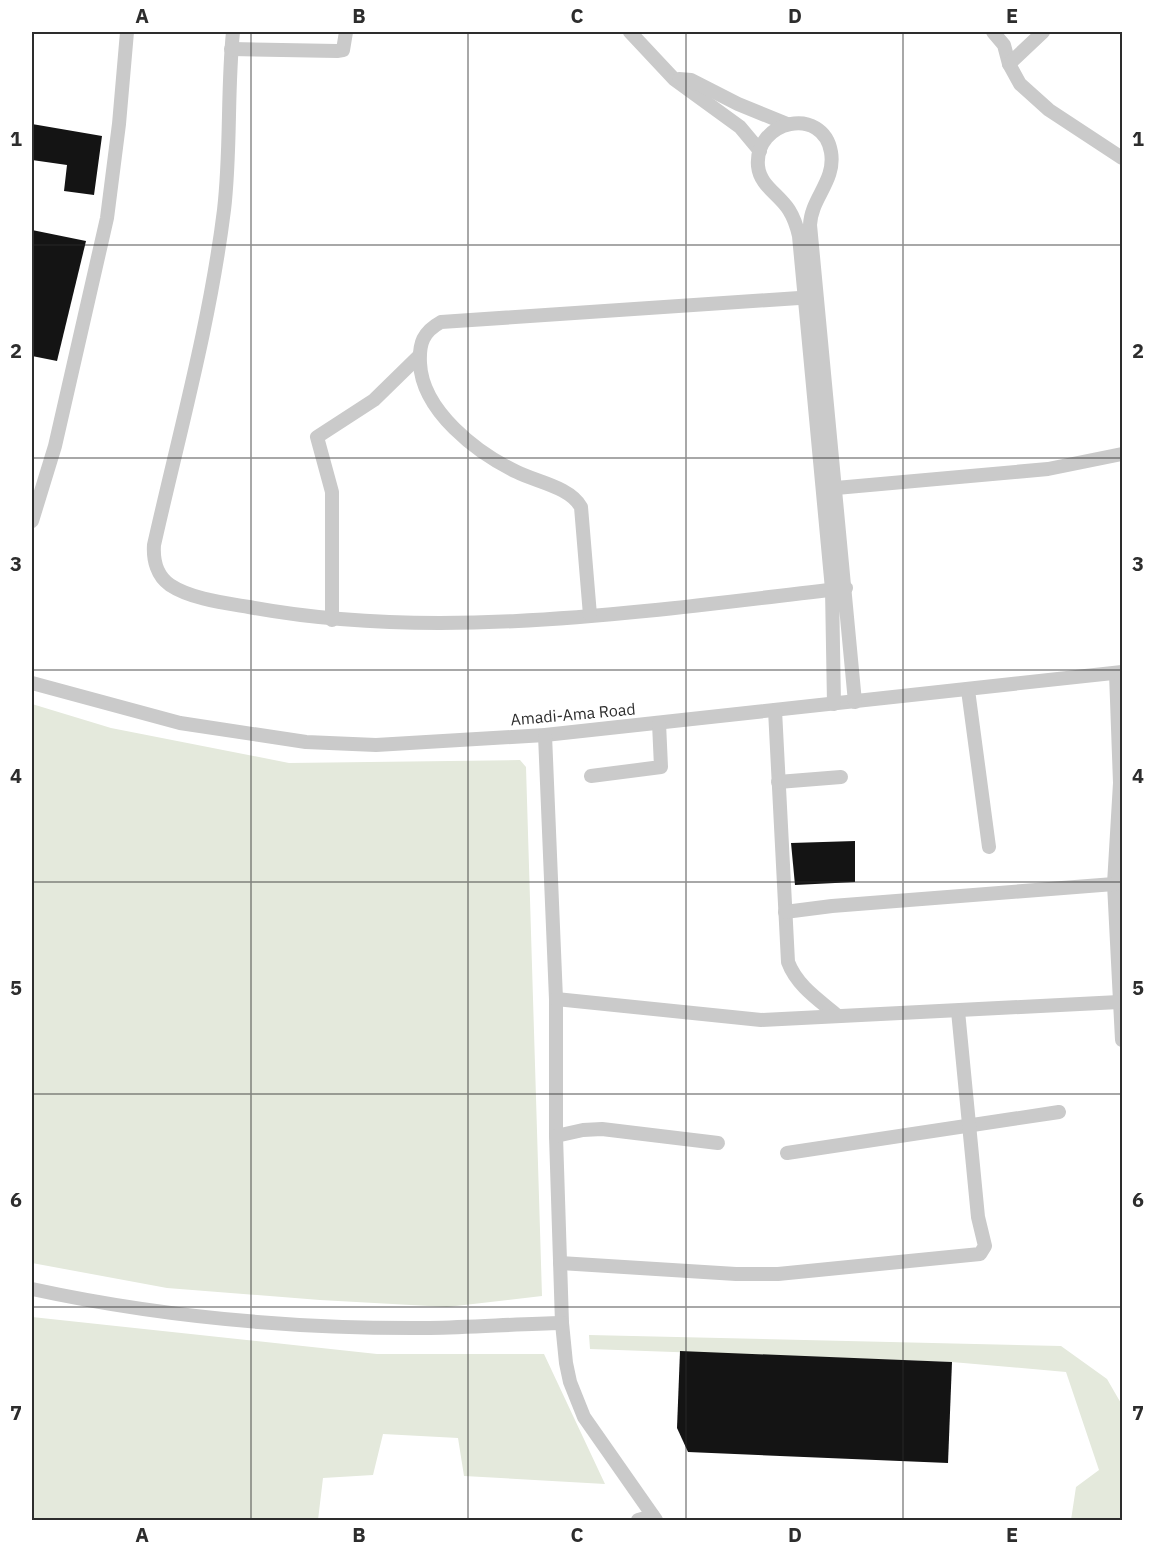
<svg xmlns="http://www.w3.org/2000/svg" width="1154" height="1552" viewBox="0 0 1154 1552" font-family="'IBM Plex Sans',sans-serif">
<rect width="100%" height="100%" fill="#fff"/>
<!-- green -->
<g fill="#e4e9dc">
<path d="M32,704L111,728L289,763L520,760L526,767L542,1296L447,1307L320,1300L167,1288L32,1263Z"/>
<path d="M32,1317L377,1354H544L605,1484L464,1476L458,1438L383,1434L373,1475L323,1478L318,1520H32Z"/>
<path d="M589,1335L1061,1346L1107,1379L1122,1405V1520H1071L1076,1487L1099,1470L1066,1372L952,1362L590,1349Z"/>
</g>
<!-- building -->
<g fill="#141414">
<path d="M32,124L102,136L94,195L64,191L67,165L32,160Z"/>
<path d="M32,230L86,241L57,361L32,356Z"/>
<path d="M855,841V882L795,885L791,843Z"/>
<path d="M680,1351L952,1362L948,1463L688,1452L677,1428Z"/>
</g>
<g fill="none" stroke-linecap="round" stroke-linejoin="round">
<!-- minor -->
<g stroke="#cacaca" stroke-width="14">
<path d="M233,32C227,91 231,151 224,210C210,323 179,434 154,545C153,560 157,576 170,585C191,599 225,603 249,607C440,643 654,610 846,588"/>
<path d="M630,32L674,79L740,127L760,151"/>
<path d="M993,32L1004,45L1009,64L1020,84L1049,110L1122,158"/>
<path d="M231,49L337,51L343,50L346,32"/>
<path d="M1009,64L1043,32"/>
<path d="M679,79L691,80L738,104L787,124"/>
<path d="M836,488L1048,469L1122,454"/>
<path d="M32,521L55,446L107,218L119,124L127,32"/>
<path d="M590,615L581,507C570,487 537,482 517,472C477,453 422,411 420,363C419,343 423,332 441,322L814,297"/>
<path d="M332,620V492L317,437L374,400L419,356"/>
<path d="M1116,673L1120,783L1114,884L1122,1040"/>
<path d="M32,683L180,723L306,742L376,745L545,735L1122,672"/>
<path d="M968,690L989,847"/>
<path d="M834,704L832,589L799,236C797,227 794,218 789,210C779,194 760,186 758,166C754,120 823,105 831,152C836,181 811,198 810,225L855,702"/>
<path d="M775,710L788,962C797,986 819,1000 838,1016"/>
<path d="M545,735L556,999V1136L562,1323L566,1363L570,1382L584,1417L656,1520"/>
<path d="M591,776L661,767L659,723"/>
<path d="M778,782L841,777"/>
<path d="M785,912L832,906L1114,884"/>
<path d="M556,999L761,1020L1119,1002"/>
<path d="M556,1136L583,1130L602,1129L718,1143"/>
<path d="M787,1153L1059,1112"/>
<path d="M560,1263L736,1274H778L980,1254L985,1246L978,1217L958,1011"/>
<path d="M32,1289C161,1317 297,1329 430,1328C474,1327 518,1324 562,1323"/>
<path d="M638,1520L653,1516"/>
</g>
</g>
<!-- grid -->
<path fill="none" stroke="#2d2d2d" stroke-width="1.5" stroke-opacity="0.55" d="M251,32V1520M468,32V1520M686,32V1520M903,32V1520M32,245H1122M32,458H1122M32,670H1122M32,882H1122M32,1094H1122M32,1307H1122"/>
<g text-anchor="middle" dominant-baseline="central" stroke-width="6" stroke-linejoin="round" paint-order="stroke">
<!-- street labels -->
<g font-size="16" fill="#2d2d2d" stroke="#fff">
<text transform="translate(573 714) rotate(-5)">Amadi-Ama Road</text>
</g>
</g>
<!-- border -->
<rect width="1154" height="1552" fill="none" stroke="#ffffff" stroke-width="66"/>
<rect x="33" y="33" width="1088" height="1486" fill="none" stroke="#2d2d2d" stroke-width="2"/>
<g font-size="20" text-anchor="middle" font-weight="bold" fill="#2d2d2d">
<text x="142" y="23">A</text>
<text x="359" y="23">B</text>
<text x="577" y="23">C</text>
<text x="795" y="23">D</text>
<text x="1012" y="23">E</text>
<text x="16" y="146">1</text>
<text x="1138" y="146">1</text>
<text x="16" y="358">2</text>
<text x="1138" y="358">2</text>
<text x="16" y="571">3</text>
<text x="1138" y="571">3</text>
<text x="16" y="783">4</text>
<text x="1138" y="783">4</text>
<text x="16" y="995">5</text>
<text x="1138" y="995">5</text>
<text x="16" y="1207">6</text>
<text x="1138" y="1207">6</text>
<text x="16" y="1420">7</text>
<text x="1138" y="1420">7</text>
<text x="142" y="1542">A</text>
<text x="359" y="1542">B</text>
<text x="577" y="1542">C</text>
<text x="795" y="1542">D</text>
<text x="1012" y="1542">E</text>
</g>
</svg>
